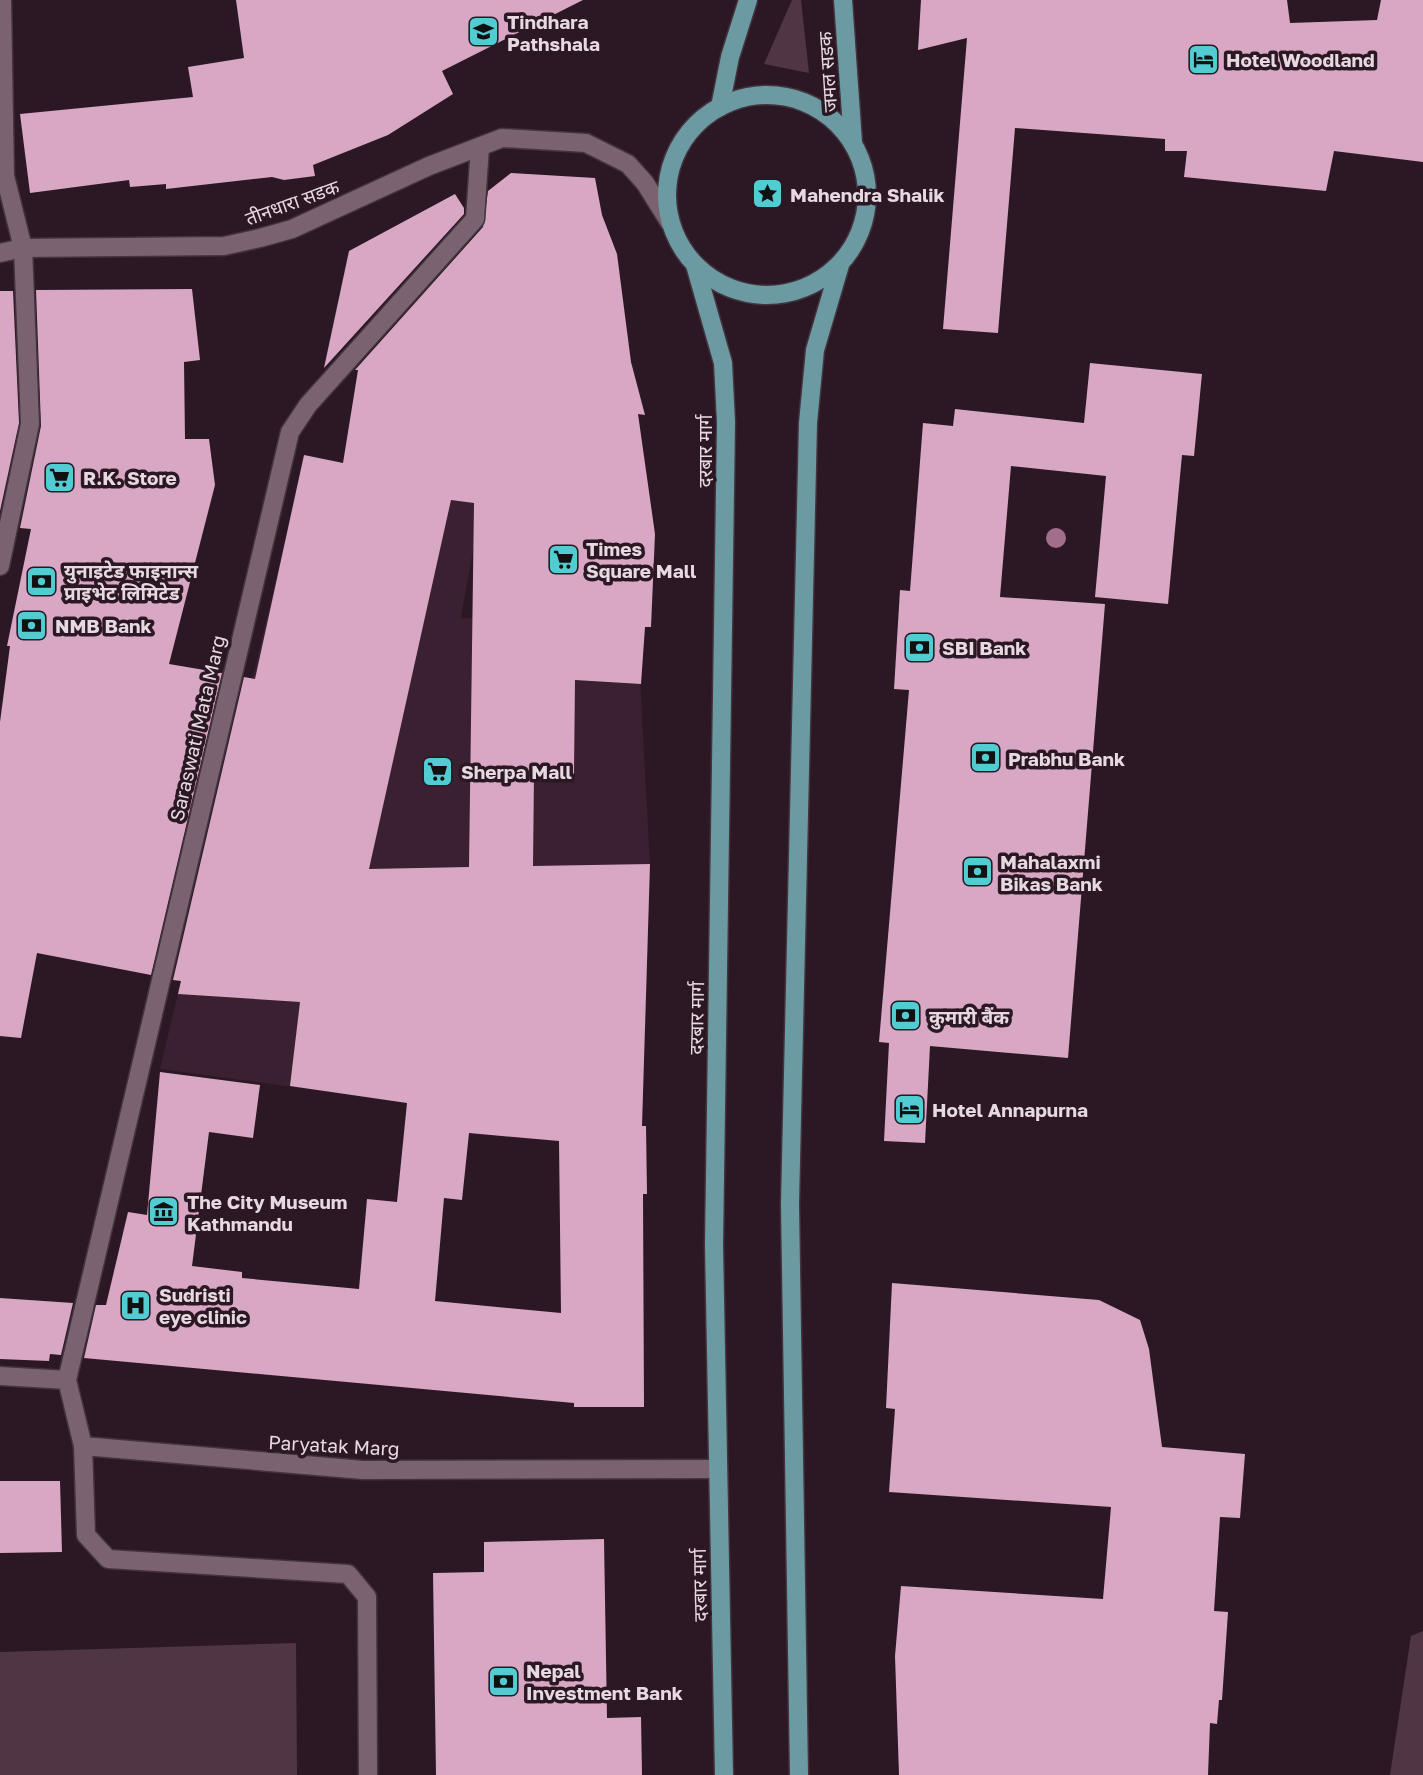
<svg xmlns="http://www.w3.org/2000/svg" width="1423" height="1775" viewBox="0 0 1423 1775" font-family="'Golos Text','Noto Sans Devanagari',sans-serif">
<rect width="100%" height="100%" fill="#2c1824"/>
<!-- built -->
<path fill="#3a2030" d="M305,457L484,489L461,618L642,625L640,678L650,864L646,1012L558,1016L353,1000L345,1094L160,1069Z"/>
<!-- green -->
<g fill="#503645">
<path d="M792,0H801L809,73L764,64Z"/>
<path d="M1423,1631V1775H1390L1411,1636Z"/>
<path d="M296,1643L297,1775H0V1652Z"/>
</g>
<!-- building -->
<g fill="#d8a7c4" fill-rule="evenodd">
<path d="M236,0H583L442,71L453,94L388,135L313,165L315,176L284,180L272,177L166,189V184L130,187L129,180L30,193L20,114L193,97L188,67L244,58Z"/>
<path d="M921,0H1287L1290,23L1377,20L1381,0H1423V162L1334,151L1326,191L1184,177L1187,151H1165V139L1015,128L998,333L943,329L967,38L918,50Z"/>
<path d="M511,173L595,178L602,215L617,254L631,362L645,415L638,414L655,534L651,627H645L641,684L575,680L574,774H534L533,866L650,864L642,1126H646L647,1194H643L644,1407H574V1403L84,1358L96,1305H106L128,1212L147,1215L160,1072L260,1085L253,1138L209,1132L192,1266L242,1272V1278L359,1289L367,1199L397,1202L407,1103L290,1086L300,1002L178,994L181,981L173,980L244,677L255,679L304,455L343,463L358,370H355L483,227L488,191ZM451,500L474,503L469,867L369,869ZM469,1133L559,1141L561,1313L435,1301L444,1198L462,1200Z"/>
<path d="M455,194L464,208V214L324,368L349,251Z"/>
<path d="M192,289L200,360L184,362L185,439H209L215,485L169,664L222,673L151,975L37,953L21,1038L0,1036V722L10,646H7L31,529L20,528L41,426L36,290Z"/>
<path d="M0,291H13L19,423L0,511Z"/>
<path d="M1090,363L1202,374L1194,456L1182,455L1168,604L1095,597L1106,476L1011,466L1000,597L1105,604L1068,1058L930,1046L925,1143L884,1141L889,1043L879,1042L909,690L894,689L900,590L910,591L923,423L953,426L955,409L1084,423Z"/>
<path d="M892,1283L1099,1300L1140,1320L1149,1349L1162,1447L1245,1454L1240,1518L1220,1517L1214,1611L1228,1612L1222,1700H1219L1217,1724L1210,1723L1208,1775H899L895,1656L901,1586L1103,1599L1111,1507L889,1492L895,1409L886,1408Z"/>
<path d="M0,1298L73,1303L61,1355L50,1354L49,1361L0,1359Z"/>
<path d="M0,1481H60L62,1552L0,1553Z"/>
<path d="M604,1539L607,1718L641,1717L642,1775H436L433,1573L484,1572V1542Z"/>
</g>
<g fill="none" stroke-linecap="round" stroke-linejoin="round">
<defs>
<path id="lane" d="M83,1446L86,1535L108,1559L348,1574L367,1597L368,1775"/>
<g id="street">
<path d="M0,566L30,424L23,248L5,176L2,0"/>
<path d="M0,1376L67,1380L83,1446L363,1470L718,1469"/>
<path d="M67,1380L290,432L308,405L475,219L480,147"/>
</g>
<path id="secondary" d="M0,253L23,248L224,246L260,238L292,229L429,166L502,138L586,143L628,164L645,183L670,223"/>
<g id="primary">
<path d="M843,0L853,142"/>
<circle cx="767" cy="195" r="100"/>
<path d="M720,107L730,57L748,0"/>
<path d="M695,265L723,363L726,422L714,1245L724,1775"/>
<path d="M799,1775L790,1204L808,423L815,350L840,265"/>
</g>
</defs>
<!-- lane casing -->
<use href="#lane" stroke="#42333c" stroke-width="21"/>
<!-- street casing -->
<use href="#street" stroke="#42333c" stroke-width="21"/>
<!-- secondary casing -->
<use href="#secondary" stroke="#42333c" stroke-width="21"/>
<!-- primary casing -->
<use href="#primary" stroke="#42333c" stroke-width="21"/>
<!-- lane -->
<use href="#lane" stroke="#7a6270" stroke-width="18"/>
<!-- street -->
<use href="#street" stroke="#7a6270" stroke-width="18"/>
<!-- secondary -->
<use href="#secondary" stroke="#7a6270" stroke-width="18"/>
<!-- primary -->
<use href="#primary" stroke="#6b9aa3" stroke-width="18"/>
</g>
<!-- trees -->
<circle fill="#a06f8c" cx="1056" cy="538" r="10"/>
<!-- icons -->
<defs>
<symbol id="school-square" viewBox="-11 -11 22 22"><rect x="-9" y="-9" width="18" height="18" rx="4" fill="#51ccd3" stroke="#2c1824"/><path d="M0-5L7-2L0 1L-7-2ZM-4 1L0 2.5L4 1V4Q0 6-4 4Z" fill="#111"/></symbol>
<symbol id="hotel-square" viewBox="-11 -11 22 22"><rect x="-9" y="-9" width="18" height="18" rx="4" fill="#51ccd3" stroke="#2c1824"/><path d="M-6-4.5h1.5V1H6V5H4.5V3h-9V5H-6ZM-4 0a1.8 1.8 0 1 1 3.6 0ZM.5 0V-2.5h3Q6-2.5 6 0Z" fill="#111"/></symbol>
<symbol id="sight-square" viewBox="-11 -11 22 22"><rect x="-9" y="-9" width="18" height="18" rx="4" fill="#51ccd3" stroke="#2c1824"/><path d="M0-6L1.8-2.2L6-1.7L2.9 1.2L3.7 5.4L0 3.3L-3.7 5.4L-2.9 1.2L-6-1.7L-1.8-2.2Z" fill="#111"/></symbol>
<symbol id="supermarket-square" viewBox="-11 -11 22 22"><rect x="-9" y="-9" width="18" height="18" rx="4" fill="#51ccd3" stroke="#2c1824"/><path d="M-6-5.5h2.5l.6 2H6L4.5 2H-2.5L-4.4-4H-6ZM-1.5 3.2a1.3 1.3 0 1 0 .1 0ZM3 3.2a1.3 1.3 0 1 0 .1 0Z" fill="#111"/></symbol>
<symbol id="bank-square" viewBox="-11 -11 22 22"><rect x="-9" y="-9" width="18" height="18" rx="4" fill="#51ccd3" stroke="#2c1824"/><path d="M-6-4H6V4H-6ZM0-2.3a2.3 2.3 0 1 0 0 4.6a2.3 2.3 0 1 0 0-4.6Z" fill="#111"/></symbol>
<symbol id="museum-square" viewBox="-11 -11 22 22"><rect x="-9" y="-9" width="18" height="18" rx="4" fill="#51ccd3" stroke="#2c1824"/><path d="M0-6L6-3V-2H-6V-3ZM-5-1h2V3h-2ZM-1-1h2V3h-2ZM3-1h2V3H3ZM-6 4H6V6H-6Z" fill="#111"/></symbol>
<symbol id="hospital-square" viewBox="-11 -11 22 22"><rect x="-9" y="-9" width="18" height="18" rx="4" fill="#51ccd3" stroke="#2c1824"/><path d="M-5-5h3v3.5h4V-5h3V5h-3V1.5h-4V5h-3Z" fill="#111"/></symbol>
</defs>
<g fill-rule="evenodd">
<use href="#school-square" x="466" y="14" width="35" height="35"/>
<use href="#hotel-square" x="1186" y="42" width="35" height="35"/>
<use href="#sight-square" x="750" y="176" width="35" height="35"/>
<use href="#supermarket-square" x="42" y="460" width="35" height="35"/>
<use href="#supermarket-square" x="546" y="542" width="35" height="35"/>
<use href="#bank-square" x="24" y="564" width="35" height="35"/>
<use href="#bank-square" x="14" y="608" width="35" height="35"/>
<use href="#bank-square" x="902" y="630" width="35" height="35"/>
<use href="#bank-square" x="968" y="740" width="35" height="35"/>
<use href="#supermarket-square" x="420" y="754" width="35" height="35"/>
<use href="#bank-square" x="960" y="854" width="35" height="35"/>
<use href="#bank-square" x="888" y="998" width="35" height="35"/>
<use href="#hotel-square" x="892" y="1092" width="35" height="35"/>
<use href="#museum-square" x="146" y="1194" width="35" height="35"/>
<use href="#hospital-square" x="118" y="1288" width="35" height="35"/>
<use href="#bank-square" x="486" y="1664" width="35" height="35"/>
</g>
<g text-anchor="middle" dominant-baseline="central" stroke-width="7" stroke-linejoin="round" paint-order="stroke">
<!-- poi labels -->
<g font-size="19" font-weight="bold" fill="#e7d9e1" stroke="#2c1824" text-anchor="start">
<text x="507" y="21">Tindhara<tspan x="507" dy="22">Pathshala</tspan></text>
<text x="1226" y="59">Hotel Woodland</text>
<text x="790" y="194">Mahendra Shalik</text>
<text x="83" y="477">R.K. Store</text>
<text x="586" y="548">Times<tspan x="586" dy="22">Square Mall</tspan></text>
<text x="64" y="570">युनाइटेड फाइनान्स<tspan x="64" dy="22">प्राइभेट लिमिटेड</tspan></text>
<text x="55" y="625">NMB Bank</text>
<text x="942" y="647">SBI Bank</text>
<text x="1008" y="758">Prabhu Bank</text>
<text x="461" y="771">Sherpa Mall</text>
<text x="1000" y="861">Mahalaxmi<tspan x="1000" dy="22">Bikas Bank</tspan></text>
<text x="929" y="1016">कुमारी बैंक</text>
<text x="932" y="1109">Hotel Annapurna</text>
<text x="187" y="1201">The City Museum<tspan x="187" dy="22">Kathmandu</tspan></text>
<text x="159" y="1294">Sudristi<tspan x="159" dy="22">eye clinic</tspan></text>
<text x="526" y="1670">Nepal<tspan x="526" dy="22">Investment Bank</tspan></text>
</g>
<!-- street labels -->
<g font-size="19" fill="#e7d9e1" stroke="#2c1824">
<text transform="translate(827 72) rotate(-94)">जमल सडक</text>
<text transform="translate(292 202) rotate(-20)">तीनधारा सडक</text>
<text transform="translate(704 451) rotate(-90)">दरबार मार्ग</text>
<text transform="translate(197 728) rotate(-77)">Saraswati Mata Marg</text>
<text transform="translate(696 1018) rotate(-89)">दरबार मार्ग</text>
<text transform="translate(334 1445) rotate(3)">Paryatak Marg</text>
<text transform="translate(699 1585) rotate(-91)">दरबार मार्ग</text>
</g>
</g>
</svg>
